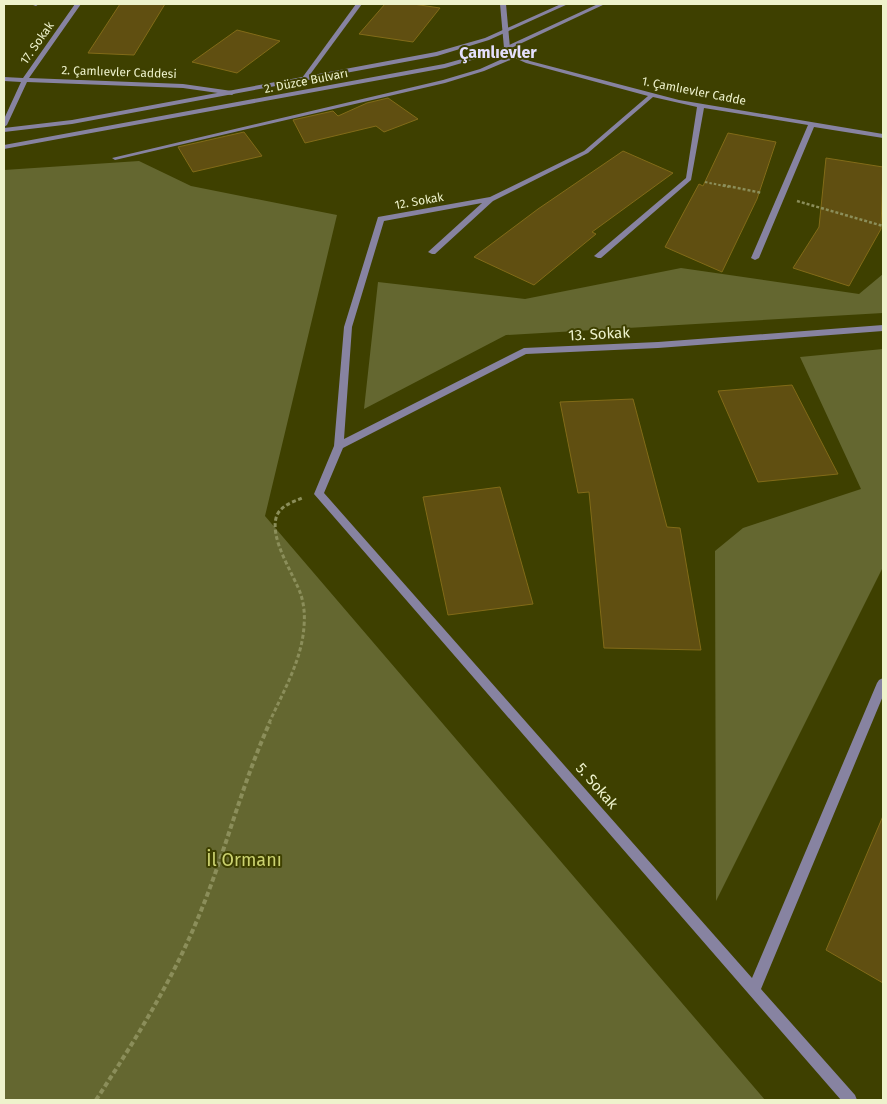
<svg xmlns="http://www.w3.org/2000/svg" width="887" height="1104" viewBox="0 0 887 1104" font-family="'Fira Sans',sans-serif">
<rect width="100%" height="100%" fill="#3e4000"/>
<!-- green -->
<g fill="#646730">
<path d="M139,161L191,186L337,215L265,516L765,1100H4V170Z"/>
<path d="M681,268L859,294L883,274V313L506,335L364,409L378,282L525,299Z"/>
<path d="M883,349V567L716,901L715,551L743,528L861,489L800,357Z"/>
</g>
<!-- building -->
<g fill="#604f11" stroke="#826b18">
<path d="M120,4H165L134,55L88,53Z"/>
<path d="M385,4H413L440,8L413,42L359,34Z"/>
<path d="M237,30L280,41L237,73L192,62Z"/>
<path d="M388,98L418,119L384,132L376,126L305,143L293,120L333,111L338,116L367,103Z"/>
<path d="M244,132L262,156L193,172L178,147Z"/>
<path d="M728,133L776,142L757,199L722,272L665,247L699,184L703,186Z"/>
<path d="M623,151L673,173L592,232L596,234L534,285L474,257L538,209Z"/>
<path d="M826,158L883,167L881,229L849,286L793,268L819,227Z"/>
<path d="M792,385L838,474L758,482L718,391Z"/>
<path d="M633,399L667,527L680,528L701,650L604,648L589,492L578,493L560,402Z"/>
<path d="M500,487L533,604L448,615L423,497Z"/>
<path d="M883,816V983L826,950Z"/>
</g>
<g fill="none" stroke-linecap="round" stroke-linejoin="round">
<!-- path-far3 -->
<path stroke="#8b8e5a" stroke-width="2" stroke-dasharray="2.5 2" stroke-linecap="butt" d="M705,182L729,187"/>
<!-- path-far2 -->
<g stroke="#8b8e5a" stroke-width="2.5" stroke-dasharray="3 2" stroke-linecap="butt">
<path d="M723,185L762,193"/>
<path d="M797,201L883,226"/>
</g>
<!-- path-far1 -->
<path stroke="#8b8e5a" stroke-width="3" stroke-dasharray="4 2.5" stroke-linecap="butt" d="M269,723C283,692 302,660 304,626C305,615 304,605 301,595C294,574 268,538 277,515C282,505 293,502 302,498"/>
<!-- path -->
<path stroke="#8b8e5a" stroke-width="4" stroke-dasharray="5 3" stroke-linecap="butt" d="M96,1100C134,1042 171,983 198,918C225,854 241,786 270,722"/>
<!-- minor -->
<g fill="#8783a1" fill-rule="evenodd">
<path d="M30,4H39L36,6Z"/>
<path d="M75,4H81L29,78L183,84L232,91L235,93L232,95L183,88L27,82L7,125L4,127V119L21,82L4,81V77L23,78Z"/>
<path d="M356,4H362L306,80H302V78Z"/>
<path d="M500,4H506L510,48L517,55L530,61L679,100L883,134V138L814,127L759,258L755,260L751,258L808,125L704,108L691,180L601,258H598L594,256L686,178L697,107L653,97L588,153L493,201L435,254H432L428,252L482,203L384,221L352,327L344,439L524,348L658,342L883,325V331L658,348L526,354L343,448L324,493L752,978L877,683L879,680L883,678V696L761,989L855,1095L857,1100H841L314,494L334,446L344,327L378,217L490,197L584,151L648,96L526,63L515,58L484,71L445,83L115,160L112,158L443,80L480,69L511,55L504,48Z"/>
</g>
<!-- tertiary -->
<g fill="#8783a1" fill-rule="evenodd">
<path d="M561,4H568L489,40L437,56L72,124L4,132V128L72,120L436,52L485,38Z"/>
<path d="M598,4H605L509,49L445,68L4,149V145L444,64L505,47Z"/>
</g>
</g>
<g text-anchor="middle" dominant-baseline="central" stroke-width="4" stroke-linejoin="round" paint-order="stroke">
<!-- far-street labels -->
<g font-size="12" fill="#eef2cc" stroke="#3e4000">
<text transform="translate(37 43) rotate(-55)">17. Sokak</text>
<text transform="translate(119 72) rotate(2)">2. Çamlıevler Caddesi</text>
<text transform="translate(306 81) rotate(-11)">2. Düzce Bulvarı</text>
<text transform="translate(694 91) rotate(11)">1. Çamlıevler Cadde</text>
<text transform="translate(419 201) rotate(-10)">12. Sokak</text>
</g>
<!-- street labels -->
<g font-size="15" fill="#eef2cc" stroke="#3e4000">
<text transform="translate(599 334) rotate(-3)">13. Sokak</text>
<text transform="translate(597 786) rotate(49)">5. Sokak</text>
</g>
<!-- far-district labels -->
<g font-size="16" font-weight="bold" fill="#e4dffd" stroke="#3e4000">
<text x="498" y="52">Çamlıevler</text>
</g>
<!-- near-park labels -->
<g font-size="18" fill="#ccd370" stroke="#3e4000">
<text x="244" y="860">İl Ormanı</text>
</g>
</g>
<!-- border -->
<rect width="887" height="1104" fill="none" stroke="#eef2cc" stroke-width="10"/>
</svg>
